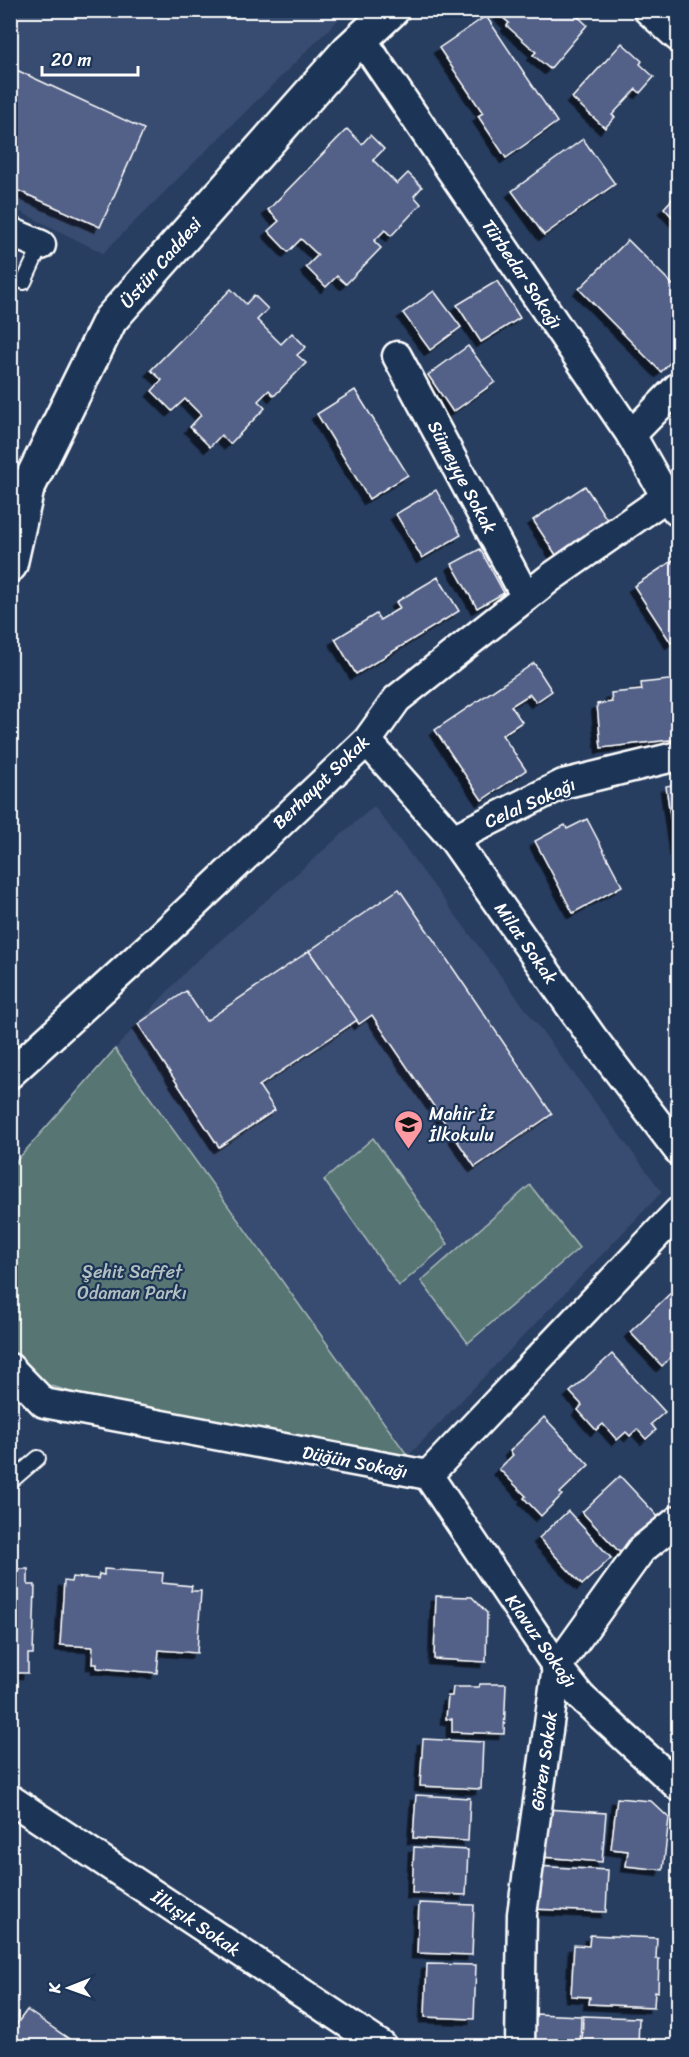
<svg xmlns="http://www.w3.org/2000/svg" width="689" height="2057" viewBox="0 0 689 2057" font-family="Sriracha,sans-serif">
<defs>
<filter id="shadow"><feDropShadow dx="-5.5" dy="5.5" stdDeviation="0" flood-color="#0009"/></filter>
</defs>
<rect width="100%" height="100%" fill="#283e61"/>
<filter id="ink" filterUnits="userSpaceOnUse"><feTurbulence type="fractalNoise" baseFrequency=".0167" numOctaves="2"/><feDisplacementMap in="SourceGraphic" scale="12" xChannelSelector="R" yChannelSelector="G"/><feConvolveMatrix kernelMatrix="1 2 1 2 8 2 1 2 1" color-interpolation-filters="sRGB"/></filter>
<g filter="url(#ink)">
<!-- built -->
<g fill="#394c70">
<path d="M10,11H347L103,253L11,207Z"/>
<path d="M374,806L662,1192L408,1456L115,1049L190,967Z"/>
</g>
<!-- green -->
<g fill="#567473" stroke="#aabab9" stroke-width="1.5">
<path d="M115,1049L408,1456L292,1462L39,1382L11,1349V1167Z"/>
<path d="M373,1138L448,1244L399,1286L324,1180Z"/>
<path d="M530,1185L579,1248L468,1343L421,1281Z"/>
</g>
<!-- building -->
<g fill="#526088" stroke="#fff" stroke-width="1.5" filter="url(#shadow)">
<path d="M504,10H571L587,25L550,69L533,55L536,52L507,26L509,23L500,15Z"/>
<path d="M486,16L557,122L506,158L478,116L483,113L439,48Z"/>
<path d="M622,43L642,61L640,64L654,77L640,93L636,89L612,115L615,117L605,128L572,98Z"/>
<path d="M10,67L144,129L100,227L10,187Z"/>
<path d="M347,129L362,144L370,135L384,149L373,160L397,184L408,173L422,187L414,196L421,204L391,236L385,230L374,241L381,248L346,284L337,276L326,287L306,267L318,255L301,239L288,252L268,231L279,221L268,210Z"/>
<path d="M583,139L615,184L544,235L512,191Z"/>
<path d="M678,193V223L664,208Z"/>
<path d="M628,240L678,290V354L661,372L579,289Z"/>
<path d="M497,281L520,318L481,342L457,305Z"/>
<path d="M231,289L246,304L254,295L268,309L257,320L281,344L292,333L306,347L297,355L306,363L274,396L269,390L258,401L265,408L230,444L221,435L210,447L190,427L201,415L185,399L172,411L152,391L162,380L151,370Z"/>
<path d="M434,291L461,327L430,350L403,313Z"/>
<path d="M468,346L495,382L453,412L428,375Z"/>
<path d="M355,390L408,475L369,499L317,414Z"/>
<path d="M585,486L610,524L558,558L533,520Z"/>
<path d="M436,490L461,535L422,558L396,514Z"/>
<path d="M480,549L504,593L477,608L452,564Z"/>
<path d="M678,557V638L671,643L634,586Z"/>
<path d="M438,577L459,611L356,674L335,639L376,614L380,620L400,608L396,602Z"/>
<path d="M534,663L552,691L536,702L530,694L511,706L522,722L502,735L526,770L482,800L435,730Z"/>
<path d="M678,679V739L601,748L597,704L612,702L611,693L642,690L641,683Z"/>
<path d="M678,784V849L675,850L666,786Z"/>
<path d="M587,819L622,886L573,913L535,841L565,825L567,829Z"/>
<path d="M399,889L552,1114L475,1167L372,1015L359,1024L309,951Z"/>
<path d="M309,951L357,1020L259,1086L275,1110L219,1147L138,1024L186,991L206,1021Z"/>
<path d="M678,1286V1350L662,1366L630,1332Z"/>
<path d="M612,1354L665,1412L651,1424L656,1430L646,1439L637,1429L630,1436L626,1432L617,1440L603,1424L596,1430L578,1410L582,1405L570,1392Z"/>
<path d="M544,1417L589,1465L560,1493L562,1495L541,1516L524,1498L526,1496L499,1469L513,1455L510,1451Z"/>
<path d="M620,1476L663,1522L625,1558L582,1512Z"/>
<path d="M568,1511L611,1558L582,1585L539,1538Z"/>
<path d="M10,1569H28V1585H35L33,1654H28V1673H10Z"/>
<path d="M104,1569L163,1573L162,1583L192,1586L191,1591H201L197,1653L159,1650L157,1673L97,1668V1664H92L93,1647L60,1645L64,1581L71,1582L72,1577L98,1579L99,1574L104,1575Z"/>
<path d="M436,1596L472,1597L487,1613L486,1662L434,1659Z"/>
<path d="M480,1684H506L504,1734L452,1732V1719H446L448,1696H452L453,1687H479Z"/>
<path d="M423,1739L483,1742L481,1789L420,1786Z"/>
<path d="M416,1795L470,1798L468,1841L413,1838Z"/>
<path d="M617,1798L651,1801L669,1818L663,1870L626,1866L628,1851L611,1849Z"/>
<path d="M546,1809L606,1813L602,1862L542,1857Z"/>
<path d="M414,1847L468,1850L466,1895L412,1893Z"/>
<path d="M534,1866L608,1870L606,1912L532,1909Z"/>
<path d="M419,1903L474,1905L472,1955L417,1953Z"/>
<path d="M590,1935L657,1938L656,1959H659L658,1992L655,1991L654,2007L589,2004L590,1997L571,1996L574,1945L589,1946Z"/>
<path d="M427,1964L476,1965L474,2019L425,2017Z"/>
<path d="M27,2010L75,2043L73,2046H16L10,2043V2033Z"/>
<path d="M535,2014L581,2016L580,2046H534Z"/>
<path d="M583,2016L639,2018L638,2046H582Z"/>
</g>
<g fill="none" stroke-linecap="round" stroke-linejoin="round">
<defs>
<g id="lane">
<path d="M24,282L41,245"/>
<path d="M10,1482L38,1458"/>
</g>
<g id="street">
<path d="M648,10L678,37"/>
<path d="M361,38L631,435L666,497L677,511"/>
<path d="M10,232L41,245"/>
<path d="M397,356L526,597"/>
<path d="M631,435L678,387"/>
<path d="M367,741L453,839L592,1037L678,1150"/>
<path d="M453,839L563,784L678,756"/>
<path d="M10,1074L160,937L367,741L397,699L550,578L666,497L678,496"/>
<path d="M10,1368L44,1403L428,1475L678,1212"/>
<path d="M428,1475L557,1667L581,1697L678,1786"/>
<path d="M10,1799L382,2046"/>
<path d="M520,2046L522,1914L557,1667L641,1550L678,1520"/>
</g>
<path id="secondary" d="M10,565L27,489L110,320L348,51L392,10"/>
</defs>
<!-- lane casing -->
<use href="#lane" stroke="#fff" stroke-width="18"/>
<!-- street casing -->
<use href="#street" stroke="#fff" stroke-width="33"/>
<!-- secondary casing -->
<use href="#secondary" stroke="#fff" stroke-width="38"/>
<!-- lane -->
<use href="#lane" stroke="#1d3557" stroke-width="14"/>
<!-- street -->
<use href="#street" stroke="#1d3557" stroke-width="28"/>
<!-- secondary -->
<use href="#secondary" stroke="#1d3557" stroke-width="33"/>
</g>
</g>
<!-- icons -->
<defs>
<symbol id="school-pin" viewBox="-11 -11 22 30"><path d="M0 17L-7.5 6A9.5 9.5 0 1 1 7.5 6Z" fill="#ff9aa2" stroke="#1d3557"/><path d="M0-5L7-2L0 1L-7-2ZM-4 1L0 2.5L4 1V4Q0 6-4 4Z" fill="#111"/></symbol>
</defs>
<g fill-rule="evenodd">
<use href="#school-pin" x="392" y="1108" width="33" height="45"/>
</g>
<g text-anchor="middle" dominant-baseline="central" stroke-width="4.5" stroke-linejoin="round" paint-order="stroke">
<!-- street labels -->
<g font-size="18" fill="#fff" stroke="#1d3557">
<text transform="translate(161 263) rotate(-49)">Üstün Caddesi</text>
<text transform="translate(522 274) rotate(56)">Türbedar Sokağı</text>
<text transform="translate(462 477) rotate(62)">Sümeyye Sokak</text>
<text transform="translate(321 782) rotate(-44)">Berhayat Sokak</text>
<text transform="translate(530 803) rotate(-24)">Celal Sokağı</text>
<text transform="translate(526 943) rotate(55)">Milat Sokak</text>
<text transform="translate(355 1462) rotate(11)">Düğün Sokağı</text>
<text transform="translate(541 1641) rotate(55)">Klavuz Sokağı</text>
<text transform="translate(544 1761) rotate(-82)">Gören Sokak</text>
<text transform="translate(196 1923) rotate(34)">İlkışık Sokak</text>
</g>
<!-- poi labels -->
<g font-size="18" fill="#fff" stroke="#1d3557" text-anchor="start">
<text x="429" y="1114">Mahir İz<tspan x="429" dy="21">İlkokulu</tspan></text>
</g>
<!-- park labels -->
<g font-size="18" fill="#b3c0c0" stroke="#1d3557">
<text x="132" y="1272">Şehit Saffet<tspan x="132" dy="21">Odaman Parkı</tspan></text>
</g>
</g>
<!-- margin -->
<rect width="689" height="2057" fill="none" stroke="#1d3557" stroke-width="36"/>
<rect x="18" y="18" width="653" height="2021" fill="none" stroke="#fff" stroke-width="2" filter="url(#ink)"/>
<!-- north arrow -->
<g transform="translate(69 1988) rotate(269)" stroke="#1d3557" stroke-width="4.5" paint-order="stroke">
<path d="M0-4.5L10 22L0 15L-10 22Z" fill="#ffffff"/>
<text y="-9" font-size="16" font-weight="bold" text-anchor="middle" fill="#ffffff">K</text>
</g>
<!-- scale -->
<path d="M42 66v9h96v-9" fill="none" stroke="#ffffff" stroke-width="3"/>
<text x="51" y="66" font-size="18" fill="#ffffff" stroke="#1d3557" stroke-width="4.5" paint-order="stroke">20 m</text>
</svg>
